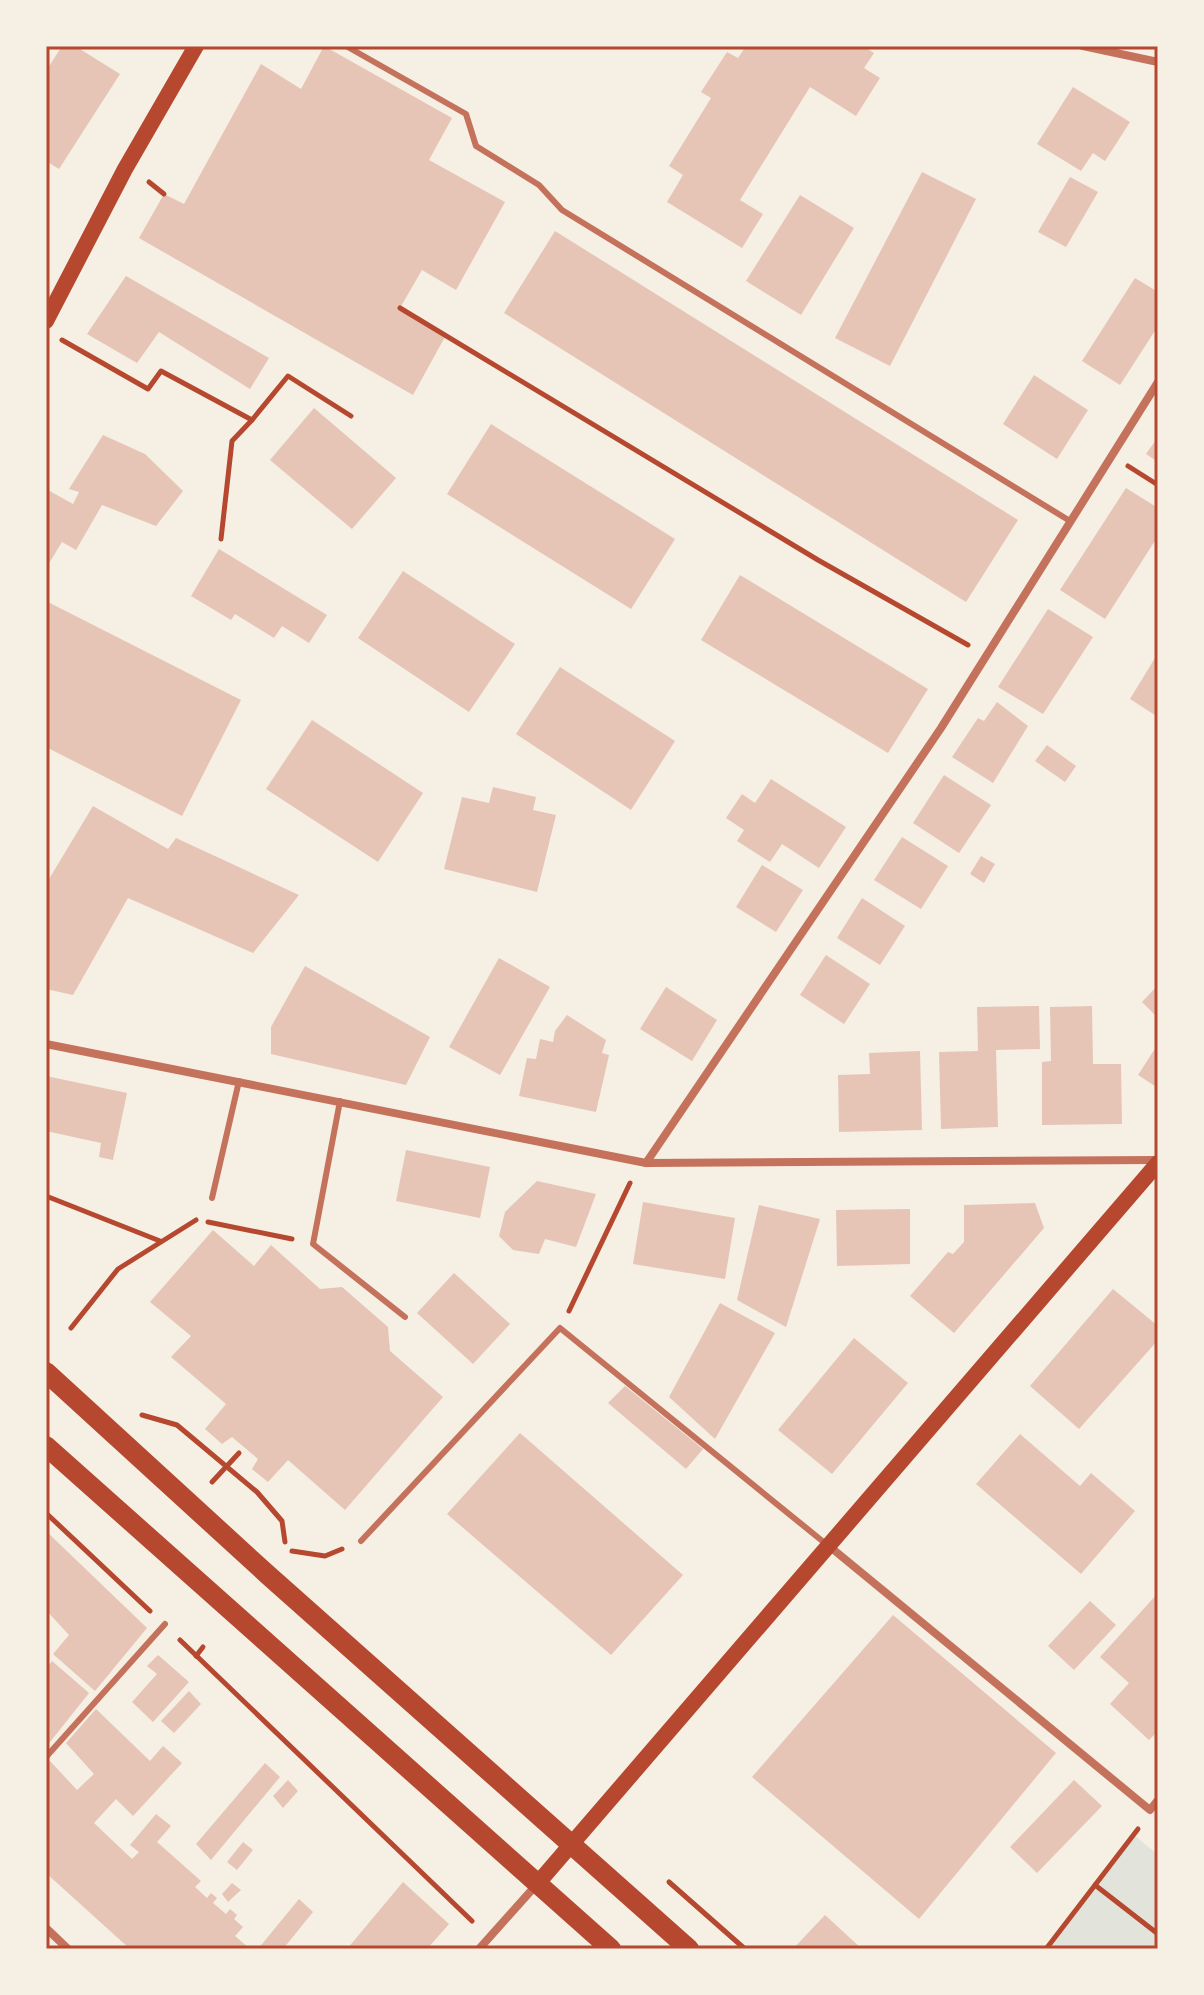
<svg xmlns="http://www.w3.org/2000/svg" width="1204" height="1995" viewBox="0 0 1204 1995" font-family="Mulish,sans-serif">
<rect width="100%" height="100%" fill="#f6efe4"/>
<!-- green -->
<path fill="#e2e4dc" d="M1134,1835L1158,1855V1949H1046Z"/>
<!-- building -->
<g fill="#e6c5b7">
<path d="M62,46H75L120,74L59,169L46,161V71Z"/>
<path d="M324,46L452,118L429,160L505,202L456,290L422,270L400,308L446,335L413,395L139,238L164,194L184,204L261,64L301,89Z"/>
<path d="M746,46H863L874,53L864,68L880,78L856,116L810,87L740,200L763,214L742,248L667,202L683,175L669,166L711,98L701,92L727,52L738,58Z"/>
<path d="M1073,87L1130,122L1105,161L1093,153L1081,171L1037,144Z"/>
<path d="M922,172L976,199L890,366L835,338Z"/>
<path d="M1070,177L1098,192L1066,247L1038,232Z"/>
<path d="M800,195L854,228L801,315L746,281Z"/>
<path d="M555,231L1018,520L966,602L504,313Z"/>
<path d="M126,276L269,358L250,389L159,332L137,363L87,334Z"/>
<path d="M1135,278L1158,292V326L1120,385L1082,361Z"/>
<path d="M1034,375L1088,410L1057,459L1003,424Z"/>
<path d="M314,408L396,478L352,529L270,460Z"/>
<path d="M491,424L675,539L631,609L447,494Z"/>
<path d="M103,435L145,454L183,491L156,526L102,505L76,550L62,542L48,565L46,489L73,504L79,492L69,489Z"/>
<path d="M1158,437V462L1146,454Z"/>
<path d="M1126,488L1158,508V536L1105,619L1060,590Z"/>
<path d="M219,549L327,615L309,643L282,626L274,638L235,614L231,620L191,596Z"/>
<path d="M403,571L515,644L469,712L358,638Z"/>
<path d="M740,575L928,689L888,753L701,640Z"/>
<path d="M46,601L241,700L182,816L46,747Z"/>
<path d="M1048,609L1093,637L1043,714L998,687Z"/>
<path d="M1158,653V717L1130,699Z"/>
<path d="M560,667L675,741L631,810L516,734Z"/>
<path d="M997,702L1028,726L993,783L952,757L978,718L984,721Z"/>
<path d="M312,720L423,793L378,862L266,789Z"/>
<path d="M1047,745L1076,766L1065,782L1035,761Z"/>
<path d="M944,775L991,805L959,853L913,823Z"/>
<path d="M771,779L846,827L819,868L782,844L770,862L737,841L744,830L726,818L742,794L755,803Z"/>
<path d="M493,787L536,797L533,810L556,815L537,892L444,869L462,797L489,803Z"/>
<path d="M93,806L168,849L176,838L299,895L253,953L128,898L73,995L46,989V884Z"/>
<path d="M902,837L948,866L921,909L874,880Z"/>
<path d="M981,856L995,864L984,883L970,874Z"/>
<path d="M762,865L803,890L776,932L736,907Z"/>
<path d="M862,898L905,926L880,965L837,938Z"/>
<path d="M826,955L870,984L844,1024L800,995Z"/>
<path d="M499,958L550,987L500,1075L449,1047Z"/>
<path d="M305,966L430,1037L406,1085L271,1054V1027Z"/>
<path d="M1158,985V1018L1142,1002Z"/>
<path d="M666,987L717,1020L692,1061L640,1029Z"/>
<path d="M1039,1006L1040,1049L996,1050L998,1127L941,1129L939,1052L978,1051L977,1007Z"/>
<path d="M1092,1006L1093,1064H1121L1122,1124L1042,1125V1062L1051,1061L1050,1007Z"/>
<path d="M567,1015L606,1040L602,1053L609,1055L596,1112L519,1096L527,1058L536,1059L540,1039L553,1042L555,1031Z"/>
<path d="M1158,1044V1088L1138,1075Z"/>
<path d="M920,1051L922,1130L839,1132L838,1075L870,1074L869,1053Z"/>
<path d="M46,1076L127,1093L113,1160L99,1157L101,1143L46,1131Z"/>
<path d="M406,1150L490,1167L480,1218L396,1201Z"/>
<path d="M537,1181L596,1194L576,1247L545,1239L539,1254L513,1250L499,1236L505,1212Z"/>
<path d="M643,1202L735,1218L725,1279L633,1264Z"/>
<path d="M1035,1203L1044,1228L954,1333L910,1296L948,1252L953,1254L964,1242V1205Z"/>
<path d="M759,1205L820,1219L786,1327L737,1300Z"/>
<path d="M910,1209V1264L837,1266L836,1210Z"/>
<path d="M213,1230L254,1266L271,1245L320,1289L342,1287L388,1327L390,1351L443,1397L345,1510L288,1460L268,1482L252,1469L258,1459L232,1437L222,1444L205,1429L226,1404L171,1357L191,1336L150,1302Z"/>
<path d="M454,1273L510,1324L473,1364L417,1313Z"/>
<path d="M1113,1289L1158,1326V1340L1079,1429L1030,1386Z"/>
<path d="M720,1303L775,1333L715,1439L669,1397Z"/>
<path d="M854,1338L908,1383L832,1474L778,1430Z"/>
<path d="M625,1386L703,1449L686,1469L608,1403Z"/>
<path d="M520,1433L683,1575L611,1655L447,1514Z"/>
<path d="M1020,1434L1080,1486L1091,1473L1135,1511L1081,1574L976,1484Z"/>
<path d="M46,1531L147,1628L95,1691L53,1654L69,1635L46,1610Z"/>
<path d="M1158,1593V1731L1149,1740L1110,1704L1129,1683L1100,1657Z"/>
<path d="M1090,1601L1116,1625L1074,1670L1048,1646Z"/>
<path d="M893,1615L1056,1753L919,1919L752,1777Z"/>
<path d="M158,1655L189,1682L153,1722L132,1702L157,1674L147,1666Z"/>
<path d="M52,1661L89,1693L46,1747V1669Z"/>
<path d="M189,1691L201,1704L174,1733L161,1721Z"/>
<path d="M96,1709L150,1761L163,1746L182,1763L133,1816L116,1799L94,1823L132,1859L139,1852L130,1845L156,1814L171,1826L157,1842L201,1881L195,1887L207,1898L211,1893L217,1898L213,1903L226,1914L230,1909L237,1915L234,1919L243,1927L235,1936L250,1949H130L46,1873V1765L50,1761L77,1790L94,1774L66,1743Z"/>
<path d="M265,1763L280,1777L211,1860L196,1844Z"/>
<path d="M288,1780L298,1791L283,1808L273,1796Z"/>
<path d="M1074,1780L1102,1806L1037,1873L1010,1847Z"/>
<path d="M243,1842L253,1850L237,1870L227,1862Z"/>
<path d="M403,1882L449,1924L427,1949H347Z"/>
<path d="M232,1883L241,1890L228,1902L222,1894Z"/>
<path d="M299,1899L313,1912L283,1949H258Z"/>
<path d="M825,1915L862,1949H793Z"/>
</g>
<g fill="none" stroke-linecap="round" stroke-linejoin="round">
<!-- path -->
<g stroke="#b5482f" stroke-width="5">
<path d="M149,182L164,194"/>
<path d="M400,308L818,560L968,645"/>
<path d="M62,340L148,389L161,371L252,420L288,376L351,416"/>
<path d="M1128,466L1158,485"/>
<path d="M221,539L232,441L252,420"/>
<path d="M46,1196L160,1241"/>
<path d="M208,1222L292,1239"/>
<path d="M569,1311L630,1183"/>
<path d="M71,1328L118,1269L196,1220"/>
<path d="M142,1415L177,1425L257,1492L282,1521L285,1542"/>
<path d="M212,1482L239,1453"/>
<path d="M46,1513L150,1611"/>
<path d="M292,1551L325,1556L342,1549"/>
<path d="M180,1640L472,1921"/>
<path d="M196,1656L203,1647"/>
<path d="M669,1882L745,1949"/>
<path d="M1095,1885L1158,1934"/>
<path d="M1046,1949L1138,1829"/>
</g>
<!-- service -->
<g stroke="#c5725c" stroke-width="6">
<path d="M346,46L466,114L476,146L539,185L562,210L1070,521"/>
<path d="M340,1101L313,1244L405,1317"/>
<path d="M212,1198L239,1081"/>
<path d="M361,1541L560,1328L826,1544"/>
<path d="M46,1757L165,1624"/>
</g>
<!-- minor -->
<g stroke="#c5725c" stroke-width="8">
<path d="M1083,46L1158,62"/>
<path d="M46,1044L646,1163L1157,1160"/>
<path d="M646,1163L941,728L1158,382"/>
<path d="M829,1546L1150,1810L1158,1800"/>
<path d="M46,1928L68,1949"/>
<path d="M479,1949L538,1883"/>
</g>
<!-- secondary -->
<g stroke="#b5482f" stroke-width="16">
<path d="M46,321L125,169L196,46"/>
<path d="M538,1883L1158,1163"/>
</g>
<!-- primary -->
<g stroke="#b5482f" stroke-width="20">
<path d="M46,1372L268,1575L689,1949"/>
<path d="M46,1446L611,1949"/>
</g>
</g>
<!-- border -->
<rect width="1204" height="1995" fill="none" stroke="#f6efe4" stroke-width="96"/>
<rect x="48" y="48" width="1108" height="1899" fill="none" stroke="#b5482f" stroke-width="3"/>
</svg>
